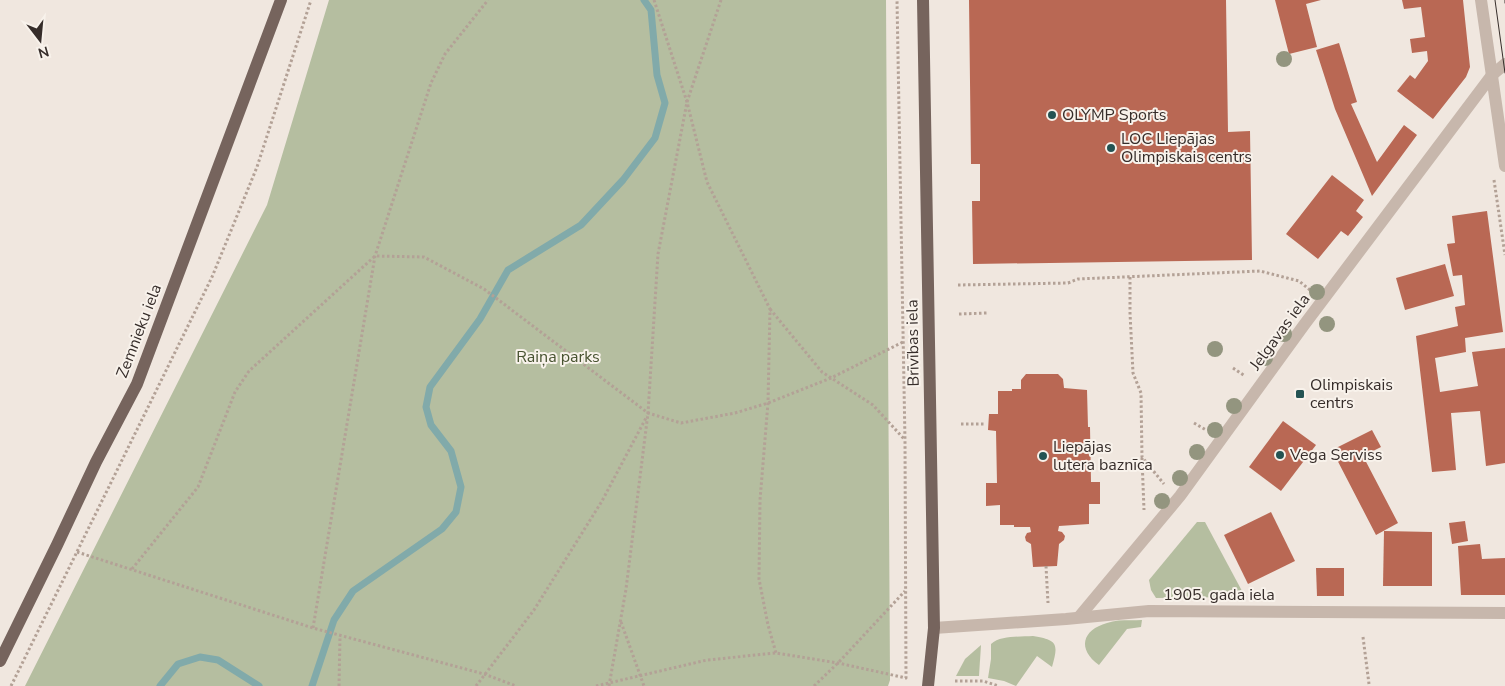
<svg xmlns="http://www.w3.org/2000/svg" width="1505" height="686" viewBox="0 0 1505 686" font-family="'Nunito Sans',sans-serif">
<rect width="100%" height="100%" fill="#f0e7df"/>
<!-- green -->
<g fill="#b5bea0">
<path d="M329,0H886L890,680L888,686H25L267,205Z"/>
<path d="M1197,522H1205L1242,591L1235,597L1156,598L1151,590L1149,580Z"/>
<path d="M1142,620L1141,627L1127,629L1099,665C1077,649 1082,630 1107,623C1118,619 1131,621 1142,620Z"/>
<path d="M1033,636C1057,640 1059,643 1052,667L1037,656L1016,686L1004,681L988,678L991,659V644C1001,635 1020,637 1033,636Z"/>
<path d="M981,645L979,676H956L965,659Z"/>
</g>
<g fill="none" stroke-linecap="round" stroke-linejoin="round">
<!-- stream -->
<g stroke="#81aaaa" stroke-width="7">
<path d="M160,686L178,664L200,657L218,660L259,686"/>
<path d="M312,686L334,620L353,591L442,529L456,512L461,487L451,451L431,425L426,407L430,387L480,319L508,270L581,225L623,180L655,138L665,103L657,75L651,10L644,0"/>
</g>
</g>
<!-- building -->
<g fill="#b96854">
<path d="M969,0H1226L1228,132L1250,131L1252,260L973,264L972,201H980V164H971Z"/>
<path d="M1275,0H1321L1306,4L1317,47L1289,54Z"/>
<path d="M1402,0H1463L1470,67L1466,77L1433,119L1397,91L1410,75L1415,79L1428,61L1427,51L1412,53L1410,39L1425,37L1421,7L1404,9Z"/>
<path d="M1339,43L1357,102L1351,104L1377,162L1404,125L1417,135L1372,196L1335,109L1316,50Z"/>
<path d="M1332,175L1364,200L1356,211L1363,217L1348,236L1341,231L1318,259L1286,234Z"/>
<path d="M1487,211L1503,332L1465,338L1466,352L1435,358L1440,392L1478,386L1472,352L1505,348V463L1486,466L1480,411L1451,413L1456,470L1432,472L1416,336L1458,326L1455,307L1465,305L1462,275L1453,276L1447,244L1455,243L1452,216Z"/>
<path d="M1445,264L1454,296L1405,310L1396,278Z"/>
<path d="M1026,374H1058L1063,379L1064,388L1087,390L1088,427H1090L1091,482H1100V504H1089V524L1059,526L1058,531L1062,532L1065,536L1064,540L1059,544L1057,566L1033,567L1031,544L1026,541L1025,537L1027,533L1031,532L1030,527H1014V525H1000V505L986,506V483H997L996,431L988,430L989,414H998V391H1012V389H1021V380Z"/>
<path d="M1283,421L1316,445L1281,491L1249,467Z"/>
<path d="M1372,430L1381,447L1363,456L1398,523L1376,535L1332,450Z"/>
<path d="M1271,512L1295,561L1248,584L1224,535Z"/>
<path d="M1465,521L1468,541L1452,544L1449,523Z"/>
<path d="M1384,531L1432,532V586H1383Z"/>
<path d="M1480,544L1482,559L1505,558V595H1461L1458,546Z"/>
<path d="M1316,568H1344V596H1317Z"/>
</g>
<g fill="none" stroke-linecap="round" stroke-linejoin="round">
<!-- path -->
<g stroke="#b3a196" stroke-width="3" stroke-dasharray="2.5 2.5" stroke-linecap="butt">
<path d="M654,0L687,102L707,182L770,309L768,403L760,500L759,579L768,625L776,653"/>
<path d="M1494,180L1505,255"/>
<path d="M1130,277V313L1133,373L1141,393L1142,457L1164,484"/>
<path d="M958,285L1068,283L1078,279L1260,271L1299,281L1310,290"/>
<path d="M770,309L822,372L873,405L905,440"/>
<path d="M959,314L987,313"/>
<path d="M1233,368L1245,376"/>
<path d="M1194,423L1206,430"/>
<path d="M961,424H985"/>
<path d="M1142,458L1144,510"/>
<path d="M77,552L313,628L484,674L516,686"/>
<path d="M1046,566L1048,603"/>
<path d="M132,569L198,487L235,392L249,371L375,256L424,257L484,289L648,413L681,423L735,413L768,403L831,378L903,342"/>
<path d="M621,622L644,686"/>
<path d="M313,628L375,256L431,83L445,54L488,0"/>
<path d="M1363,637L1369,684"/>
<path d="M955,681H983L999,686"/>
<path d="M11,686L212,277L257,167L311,0"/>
<path d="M339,686L340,636"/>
<path d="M476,686L534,610L602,501L647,416"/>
<path d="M596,686L707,660L776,653L838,663L906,678L905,441L897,0"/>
<path d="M609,686L626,589L648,413L658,254L687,102L721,0"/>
<path d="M814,686L838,663L905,591"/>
</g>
<!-- minor -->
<g stroke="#c7b7ac" stroke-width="12">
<path d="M1481,0L1505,166"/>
<path d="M1079,617L1180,496L1304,325L1492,75L1505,64"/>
<path d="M934,628L1066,619L1149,611L1505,613"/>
</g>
<!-- major -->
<g stroke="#76645d" stroke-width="12">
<path d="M923,0L934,628L928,686"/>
<path d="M0,661L57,545L96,462L137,384L281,0"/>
</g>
<!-- tram -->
<g stroke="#362d2a" stroke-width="1">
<path d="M1495,0L1505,73"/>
<path d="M1505,0V3"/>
</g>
</g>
<!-- trees -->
<g fill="#93957f">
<circle cx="1284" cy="59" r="8"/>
<circle cx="1317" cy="292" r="8"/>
<circle cx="1327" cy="324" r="8"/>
<circle cx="1284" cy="334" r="8"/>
<circle cx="1215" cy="349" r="8"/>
<circle cx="1265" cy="358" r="8"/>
<circle cx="1234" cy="406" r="8"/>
<circle cx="1215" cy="430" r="8"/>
<circle cx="1197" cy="452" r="8"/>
<circle cx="1180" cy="478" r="8"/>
<circle cx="1162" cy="501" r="8"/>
</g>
<!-- markers -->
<g fill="#245353" stroke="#f8f2eb" stroke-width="2">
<circle cx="1052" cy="115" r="5"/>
<circle cx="1111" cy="148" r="5"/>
<rect x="1295" y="389" width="10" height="10" rx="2.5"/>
<circle cx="1280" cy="455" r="5"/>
<circle cx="1043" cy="456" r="5"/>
</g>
<g text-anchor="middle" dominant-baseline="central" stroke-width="4" stroke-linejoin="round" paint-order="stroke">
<!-- poi labels -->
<g font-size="16" fill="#362d2a" stroke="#f8f2eb" text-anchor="start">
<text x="1062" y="115">OLYMP Sports</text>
<text x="1121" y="139">LOC Liepājas<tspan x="1121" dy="18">Olimpiskais centrs</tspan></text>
<text x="1310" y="385">Olimpiskais<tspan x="1310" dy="18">centrs</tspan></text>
<text x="1053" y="447">Liepājas<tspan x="1053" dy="18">lutera baznīca</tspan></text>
<text x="1290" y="455">Vega Serviss</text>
</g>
<!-- street labels -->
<g font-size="16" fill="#362d2a" stroke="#f8f2eb">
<text transform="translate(139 331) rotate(-69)">Zemnieku iela</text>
<text transform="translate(1280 332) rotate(-54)">Jelgavas iela</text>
<text transform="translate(913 343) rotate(-91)">Brīvības iela</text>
<text x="1219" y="595">1905. gada iela</text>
</g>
<!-- park labels -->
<g font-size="16" fill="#475230" stroke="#f8f2eb">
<text x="558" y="357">Raiņa parks</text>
</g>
</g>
<!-- north arrow -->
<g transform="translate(40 40) rotate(164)" stroke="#f8f2eb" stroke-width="4" paint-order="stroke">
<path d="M0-4L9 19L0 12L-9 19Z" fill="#362d2a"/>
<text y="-8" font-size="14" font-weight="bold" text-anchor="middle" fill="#362d2a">N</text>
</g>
</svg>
